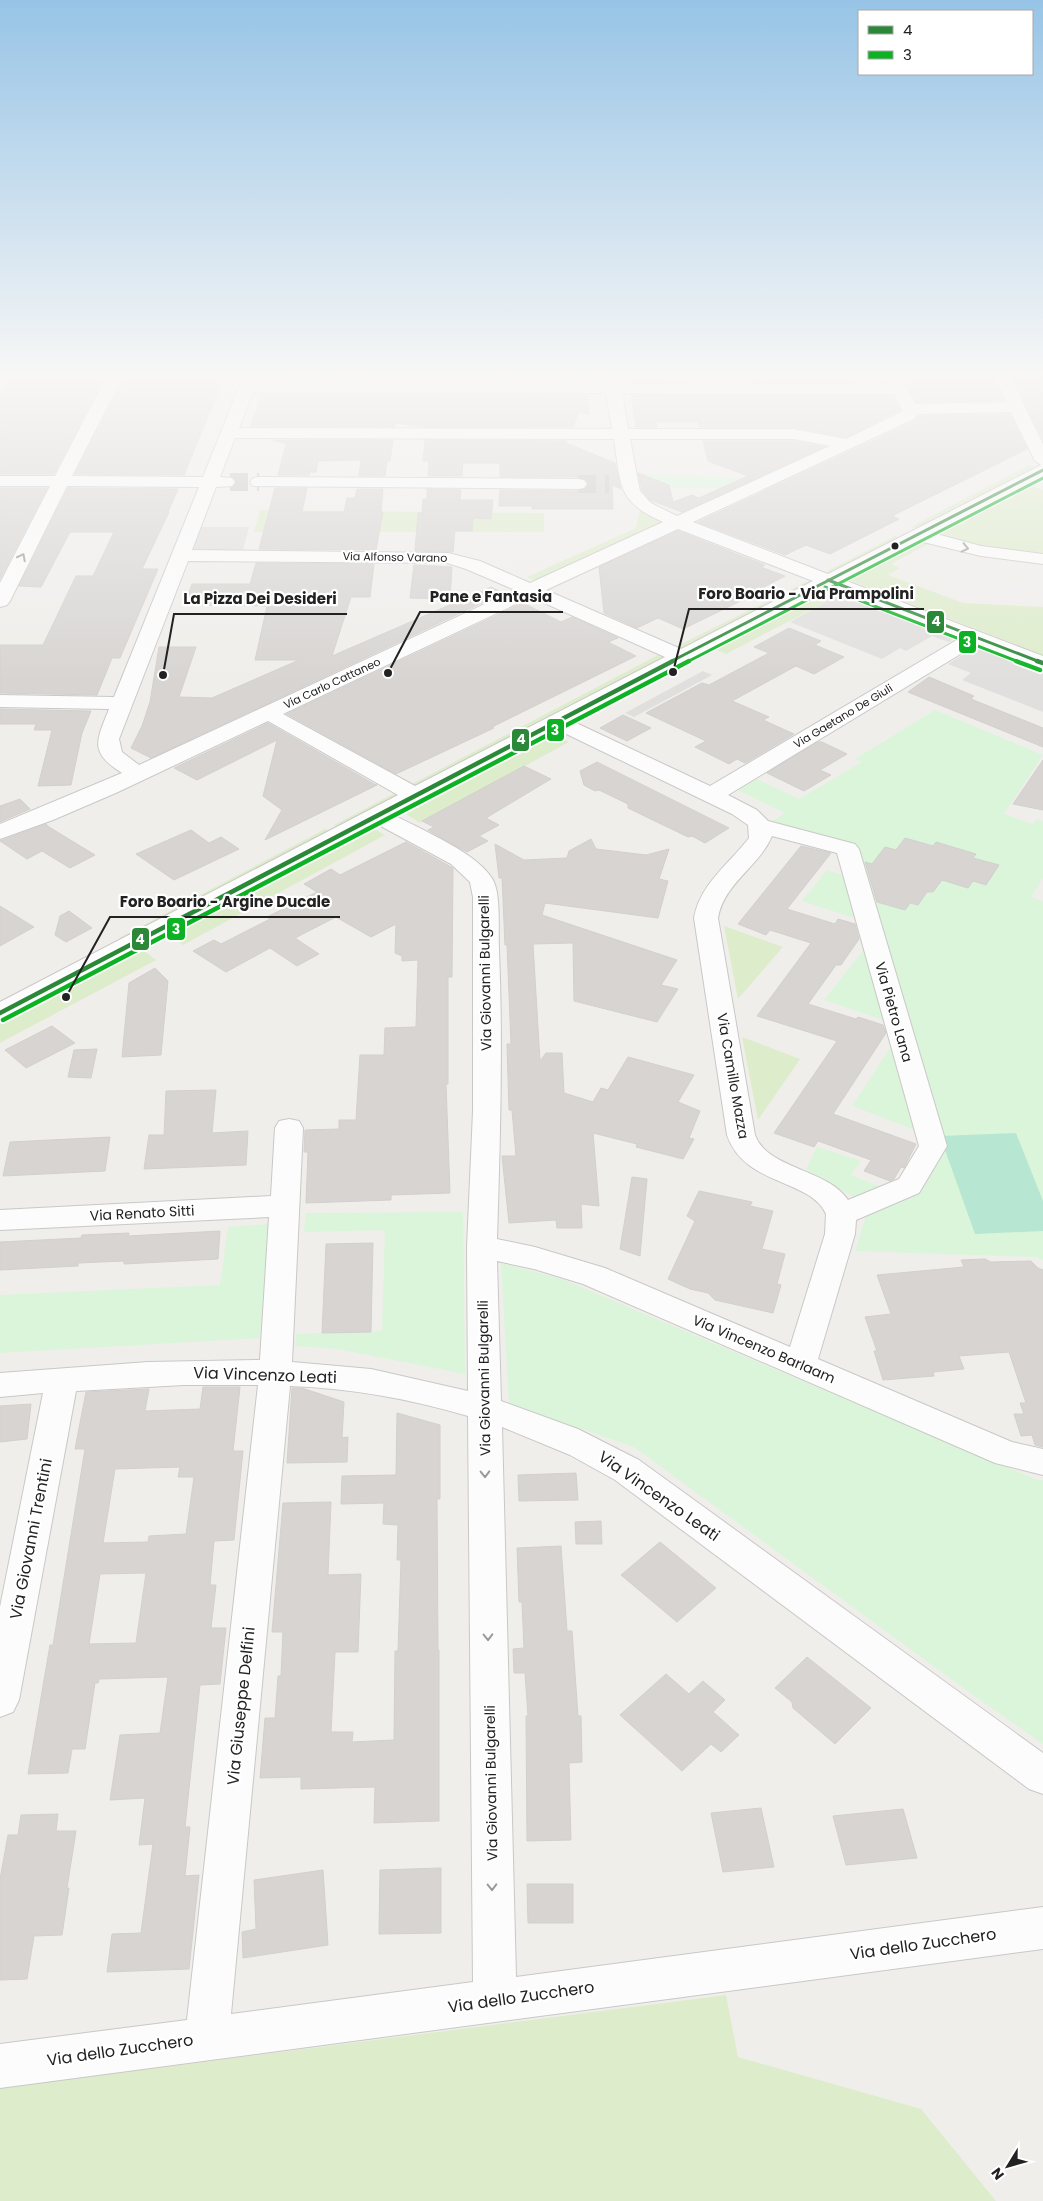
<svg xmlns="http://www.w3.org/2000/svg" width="1043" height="2201" viewBox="0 0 1043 2201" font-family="Poppins,sans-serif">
<rect width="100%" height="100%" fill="#f0eeeb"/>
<!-- grass -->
<g fill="#ddeccb">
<path d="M1029,465L1040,469L921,530L911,527Z"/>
<path d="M1029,485L1043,490V554L990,548L944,537L942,533Z"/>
<path d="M260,510L544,513V532H254Z"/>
<path d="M640,510L666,524L542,583L527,577L636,528Z"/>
<path d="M895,536L903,539L834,574L827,571Z"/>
<path d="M918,540L928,544L891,564L900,568L888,575L963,603L1043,607V655L844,578Z"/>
<path d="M814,578L819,580L679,652L671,649Z"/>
<path d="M821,596L830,600L726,654L717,650Z"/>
<path d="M662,653L670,657L342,829L334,825Z"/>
<path d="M554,735L569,742L420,823L406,814Z"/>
<path d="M371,827L385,835L183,945L170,935Z"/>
<path d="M325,829L334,834L127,943L119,938Z"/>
<path d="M724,926L783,947L738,999Z"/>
<path d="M141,949L156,960L0,1043V1024Z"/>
<path d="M742,1037L800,1059L758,1120Z"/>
<path d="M726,1995L738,2057L921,2109L996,2201H0V2088Z"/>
</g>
<!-- park -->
<g fill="#daf5da">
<path d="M636,473L751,478L733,488L642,489Z"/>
<path d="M935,710L1043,755L1004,814L1033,824L1037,819L1043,821V878L1031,897L1043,901V1260L1035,1257L855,1251L869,1206L806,1169L817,1147L861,1161L851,1175L878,1186H897L934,1137L852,1106L904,1027L824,1000L882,927L802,901L827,870L851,878L848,845L771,822L785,813L738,790L756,779L799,799L862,762L855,759Z"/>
<path d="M463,1212L465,1374L338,1349L295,1346L296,1334L382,1331L385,1230L304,1232L306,1213Z"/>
<path d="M270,1224L260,1338L0,1353V1295L220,1285L228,1227Z"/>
<path d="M501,1263L562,1279L1037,1480H1043V1744L973,1695L634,1447L509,1404Z"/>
</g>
<!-- pitch -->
<path fill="#b7e6d2" d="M1016,1133L1043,1201V1231L975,1234L940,1136Z"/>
<!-- parking -->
<g fill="#e0dfde">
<path d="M196,527H249L242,554L185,553Z"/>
<path d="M835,597L845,601L852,597L956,638L949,642L932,636L906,651L900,648L882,659L790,622Z"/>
<path d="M976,646L1043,673V712L962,680L971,673L948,664Z"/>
<path d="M703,671L712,675L634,717L625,713Z"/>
</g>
<!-- building -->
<g fill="#d7d4d2" stroke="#d3d0cc" fill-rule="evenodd">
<path d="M9,374L105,376L54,474H0V396Z"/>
<path d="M126,374H225L184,475L75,474Z"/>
<path d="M534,374H586V381H535Z"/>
<path d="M628,374H670L671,382H688H629Z"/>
<path d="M749,374H850L853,382H751Z"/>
<path d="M902,374H988L992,375L1004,400L916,402Z"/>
<path d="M1012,376H1043V440Z"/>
<path d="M261,394L587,395L589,415L579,411L573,427H425L395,423V427L251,426Z"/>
<path d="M631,395L893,396L900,410L846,437L793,427H700L698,422H655L657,427H636Z"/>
<path d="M1010,414L1027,449L892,516L899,519L830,554L806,545L785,555L698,522L915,421L918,416Z"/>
<path d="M273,440H393L390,461H387L385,476H359L361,460L318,461L316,472H310L309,475H278L286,444Z"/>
<path d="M425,440L567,441L566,443L615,463L621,489L612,485L613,509H532V506H499L500,490L578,491L586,489L589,484L586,479L578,477H500V463H463L462,476H428L429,461H423Z"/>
<path d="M703,441H793L824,447L682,512L650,500L642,490L638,473L669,485L673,502L692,495L699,498L748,476L708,461Z"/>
<path d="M0,488H47L0,579Z"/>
<path d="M68,488L178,489L168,512H169L142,569H158L120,658H112L97,695L0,693V645H43L76,576H93L114,532H70L41,587L19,586Z"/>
<path d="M275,488H307L302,512H344L347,498H355L357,489H383L381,512H383L376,550L259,549Z"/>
<path d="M427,489L461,490L460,500H493L491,519L473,518L472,531H455L453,552L415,551L418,513H422L423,499H427Z"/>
<path d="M678,531L765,565L761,567L785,576L747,596L749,597L683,629L658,618L637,628L604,613L599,567Z"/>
<path d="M256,563L374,564L370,597H351L332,656L491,587L503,593L151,758L131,748L142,726L150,702L159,647H196L179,697L212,698L299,660H255L267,606L184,605L192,584H250Z"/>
<path d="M414,565L452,567L450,599L410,598Z"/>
<path d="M523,603L561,622L572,617L618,638L608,642L636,656L492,727L494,728L396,774L287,714Z"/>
<path d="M789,628L821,641L815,645L844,657L814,674L796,666L732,701L769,717L763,720L794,734L745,763L737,759L729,764L695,747L706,741L646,713L702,683L709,685L769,653L754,647Z"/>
<path d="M929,677L974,696L971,699L1043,728V747L908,692Z"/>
<path d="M0,709L91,711L82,733L71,785L38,786L52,730H34L36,724H0Z"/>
<path d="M623,715L651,728L627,741L600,728Z"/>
<path d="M268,723L374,784L377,785L265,840L282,810L263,796L277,740L197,780L174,768Z"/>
<path d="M818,742H822L847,754L820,770L831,775L804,791L767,773Z"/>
<path d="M1043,760V810L1013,804Z"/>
<path d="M597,762L729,828L705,843L692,836L688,837L628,808V804L599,790L595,791L584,785L580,771Z"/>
<path d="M524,766L551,779L486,818L499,825L479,836L488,841L467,852L428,830L434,827L422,821Z"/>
<path d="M20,799L30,809L0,822V806Z"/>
<path d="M46,824L49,827L95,855L70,868L42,851L27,859L0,841Z"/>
<path d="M191,830L209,843L221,837L239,849L174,880L136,854Z"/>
<path d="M905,838L933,846L936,842L976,854L973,858L999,865L986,885L973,881L968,888L942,880L933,892H927L918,905L910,903L905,910L877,902L865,862L872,864L885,847L896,850Z"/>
<path d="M591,839L596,849L646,855L669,849L659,879L668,881L658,918L545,903L542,915L677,960L661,985L678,989L657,1022L574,1001L573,943L533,944L540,1061L546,1053H562L564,1093L593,1102L601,1088L608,1090L628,1057L694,1075L678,1102L700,1111L689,1138L694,1139L683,1159L636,1147L637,1144L593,1133L599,1206L581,1204L582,1228H557L556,1220L509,1223L502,1156H516L512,1110H509L507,1044H511L507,945H505L502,878H499L495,844L524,860L567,858L569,851Z"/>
<path d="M406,842L453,868L452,977H448V1084H446L450,1193L391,1195V1200L306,1203L308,1152H304L305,1130L339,1129V1120H356L360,1055H384L385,1028L416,1027L418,960L402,961V956L395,953L396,924L371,937L336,917L295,938L319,954L297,966L270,948L226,972L193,951L214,940L221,944L270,919L267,917L317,892L304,884L331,869L340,875Z"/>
<path d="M801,846L831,853L787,909L835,924L838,919L855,924L859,939L841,965H836L808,1004L856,1019L858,1017L883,1025L886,1033L833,1114L916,1144L904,1168L901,1167L894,1179L890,1181L864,1171L871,1160L818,1141L814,1147L774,1133L837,1041L757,1016L811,943L770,930L766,935L738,924Z"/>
<path d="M0,906L34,927L0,946Z"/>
<path d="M69,911L92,928L66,942L55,935L60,916Z"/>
<path d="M155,968L168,981L161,1055L122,1057L129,983Z"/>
<path d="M52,1026L75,1043L26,1068L5,1050Z"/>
<path d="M97,1049L91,1078L68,1077L74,1050Z"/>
<path d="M216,1090L212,1133L248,1131L246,1165L144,1169L149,1135H164L166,1091Z"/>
<path d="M110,1137L105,1171L3,1176L10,1142Z"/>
<path d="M632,1177L647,1179L640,1256L620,1249Z"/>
<path d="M699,1191L752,1202L750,1206L773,1211L762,1249L785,1254L777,1284L781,1285L773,1313L715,1300L708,1293L690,1289L668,1279L695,1221L687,1216Z"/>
<path d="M220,1231L218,1259L124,1264V1261L78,1263V1266L0,1270V1242L81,1238L82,1235L129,1233L128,1236Z"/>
<path d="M373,1243L371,1332L322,1333L326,1244Z"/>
<path d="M985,1259L991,1262L1031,1261L1038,1268L1043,1270V1447L1035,1445L1032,1435L1021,1436L1014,1414H1024L1020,1403H1026L1009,1352L959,1356L964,1369L933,1372L934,1376L883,1380L874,1351H877L865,1317L891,1314L877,1275L964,1267L961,1260Z"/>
<path d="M203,1387H240L233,1451H243L234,1540L214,1541L210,1585H216L211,1628H226L220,1684L200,1685L185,1827H190L185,1876L199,1875L189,1969L107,1972L112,1934L141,1933L153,1844L139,1845L145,1798L110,1800L120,1735L160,1733L168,1677L99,1679L98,1683H95L85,1749H72L68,1773L28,1774L50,1645H53L85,1449H75L86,1392L149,1389L145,1411L200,1409ZM180,1467L178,1477H194L186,1534L149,1536L148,1542L103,1543L115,1469ZM146,1573L136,1643L89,1644L100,1574Z"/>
<path d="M292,1388H302L344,1402L342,1438L348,1437L347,1462L287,1463Z"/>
<path d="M31,1404L27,1439L0,1442V1406Z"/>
<path d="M397,1413L440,1425V1499H437L438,1650H439V1821L374,1823L375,1787L301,1789V1777L260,1778L265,1718H275L278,1676H281L283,1632H272L283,1503L331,1502L328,1575L361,1574L358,1652H335L331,1732H353L352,1742L394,1740L395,1651H398L401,1560H397L398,1525L383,1524L384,1503L341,1504L342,1476L396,1475Z"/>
<path d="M576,1473L578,1500L519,1501L518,1475Z"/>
<path d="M601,1521L602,1544H576L575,1522Z"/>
<path d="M660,1542L716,1588L677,1622L621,1575Z"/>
<path d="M561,1546L567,1631H572L578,1716H581L582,1762L569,1763L571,1840L527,1841L526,1716H528L525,1673H514L513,1649L524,1648L522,1602H519L517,1548Z"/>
<path d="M807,1657L871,1708L835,1744L793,1708L792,1702L775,1688Z"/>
<path d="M666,1674L689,1694L703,1681L725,1700L713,1712L739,1735L721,1752L711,1744L682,1771L620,1715Z"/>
<path d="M761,1808L774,1867L723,1872L711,1813Z"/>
<path d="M903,1809L917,1858L846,1865L833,1816Z"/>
<path d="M58,1814L56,1831H76L67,1888H69L62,1935L34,1936L27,1979L0,1980V1879L8,1835H18L21,1815Z"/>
<path d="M441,1868V1933L379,1934L380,1870Z"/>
<path d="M323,1870L328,1945L243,1958L242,1932L256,1929L254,1880Z"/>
<path d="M527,1884H573V1923H528Z"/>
</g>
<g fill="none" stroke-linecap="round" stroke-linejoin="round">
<!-- minor-tunnel -->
<g stroke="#c7c5c3" stroke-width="18" stroke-dasharray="18 9" stroke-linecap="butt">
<path d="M230,482H259"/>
<path d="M578,484H609"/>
</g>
<defs>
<g id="minor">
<path d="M108,374H124L72,476L203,477L244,374H260L256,382L605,383L603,374H619L620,384H889L883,374H899L915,404L1007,402L993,374H1009L1043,444V477L933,533L981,546L1043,554V564L981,556L919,541L844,580L1043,656V669L977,644L728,795L757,810L768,821L855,844L859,849L947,1146L919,1193L856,1220L855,1234L818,1359L1012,1442L1043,1449V1475L995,1463L583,1284L534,1269L497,1261L501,1401L578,1429L639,1460L1043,1753V1794L1029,1789L615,1480L570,1455L502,1427L516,1977L1043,1907V1949L0,2088V2044L187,2020L258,1385H184L76,1391L19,1700L13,1712L0,1717V1607L43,1393L0,1397V1373L148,1362L260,1360L269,1217L0,1230V1210L271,1196L275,1128L279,1121L289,1119L299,1121L303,1128L292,1362L371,1369L468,1391L467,1247L473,1111V897L470,882L451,864L377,824L9,1019L0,1021V1002L398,795L268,721L118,792L53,820L0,839V824L122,773C88,752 97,740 109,709L0,707V695L114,697L199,487L67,486L10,601L7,605L0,607V583L50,486H0V476H55ZM253,392L606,393L612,429L239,428ZM622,393L894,394L903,411L846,439L793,429H628ZM1011,412L1035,461L1041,465L828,574L693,522L914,419L917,414ZM235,438L614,439C621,483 616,502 663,522L530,583L480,561L448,553L192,550L216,487L232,486L235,482L232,478L220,477ZM630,439H793L830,446L677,516L651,503L640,491ZM678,529L813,581L681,649L546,590ZM188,561L447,563L466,569L515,590L139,765L122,752L119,739ZM830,587L960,638L710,786L572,721ZM531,597L665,657L415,786L283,714ZM556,729L732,814L748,825L749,838C729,864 700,884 694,918L727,1135C744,1186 811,1179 826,1214L825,1234L790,1347L605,1268L535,1247L497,1239C500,1143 503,1046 499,950C498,931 501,899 494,882C481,854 421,830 394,815ZM772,836L837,853L919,1146L899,1179L848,1200C828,1169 767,1169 755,1135L718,918C724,883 759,867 772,836ZM290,1386C351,1388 410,1399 468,1416L473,1982L231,2014Z"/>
<path d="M259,477L578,479L584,480L587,484L584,488L578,489L253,486L250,482L253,478Z"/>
</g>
</defs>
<!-- minor casing -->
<use href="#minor" stroke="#c9c8c7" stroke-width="2"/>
<!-- minor -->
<use href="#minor" fill="#fdfcfc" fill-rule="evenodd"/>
<defs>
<g id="bus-1-far1">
<path d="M828,580L1040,662"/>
<path d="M670,662L1043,470"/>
</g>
<g id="bus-1">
<path d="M1037,661L1043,663"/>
<path d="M0,1013L673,661"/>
</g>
<g id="bus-2-far1">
<path d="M825,587L1019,662"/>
<path d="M687,662L1043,478"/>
</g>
<g id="bus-2">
<path d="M1016,661L1040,670"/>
<path d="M3,1020L689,661"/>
</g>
</defs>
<!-- bus-1-far1 casing -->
<use href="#bus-1-far1" stroke="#fff" stroke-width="5.5"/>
<!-- bus-1 casing -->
<use href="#bus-1" stroke="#fff" stroke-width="8"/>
<!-- bus-2-far1 casing -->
<use href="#bus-2-far1" stroke="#fff" stroke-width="5.5"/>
<!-- bus-2 casing -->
<use href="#bus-2" stroke="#fff" stroke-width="8"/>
<!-- bus-1-far1 -->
<use href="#bus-1-far1" stroke="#2c8839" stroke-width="3"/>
<!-- bus-1 -->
<use href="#bus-1" stroke="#2c8839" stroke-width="4.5"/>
<!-- bus-2-far1 -->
<use href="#bus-2-far1" stroke="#0cb223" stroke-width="3"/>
<!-- bus-2 -->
<use href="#bus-2" stroke="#0cb223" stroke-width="4.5"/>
</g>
<!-- one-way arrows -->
<defs><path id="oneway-chevron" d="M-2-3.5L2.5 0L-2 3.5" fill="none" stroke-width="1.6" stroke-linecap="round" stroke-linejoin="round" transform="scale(1.25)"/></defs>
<g stroke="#9a9a9a">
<use href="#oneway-chevron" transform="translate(965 548) rotate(13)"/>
<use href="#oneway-chevron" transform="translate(22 557) rotate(-63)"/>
<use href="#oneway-chevron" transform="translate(485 1474) rotate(89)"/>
<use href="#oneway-chevron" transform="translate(488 1637) rotate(89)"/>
<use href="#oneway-chevron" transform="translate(492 1887) rotate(89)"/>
</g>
<!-- sky -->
<linearGradient id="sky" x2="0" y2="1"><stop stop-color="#97c4e6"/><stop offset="0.55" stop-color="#f8f7f6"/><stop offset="1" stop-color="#f8f7f6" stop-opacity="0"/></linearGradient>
<rect width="1043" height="682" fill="url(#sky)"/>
<!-- markers -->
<circle fill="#222" stroke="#fff" stroke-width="2" cx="895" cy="546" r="4.5"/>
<g text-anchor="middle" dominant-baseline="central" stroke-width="4.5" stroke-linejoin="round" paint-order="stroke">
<!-- far-street labels -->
<g font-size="11" fill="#222" stroke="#fff">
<text transform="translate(395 557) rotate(1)">Via Alfonso Varano</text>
<text transform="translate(332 683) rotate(-25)">Via Carlo Cattaneo</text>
<text transform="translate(843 716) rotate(-31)">Via Gaetano De Giuli</text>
</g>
<!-- street labels -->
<g font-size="14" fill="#222" stroke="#fff">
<text transform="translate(485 973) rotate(-91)">Via Giovanni Bulgarelli</text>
<text transform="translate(894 1012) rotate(74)">Via Pietro Lana</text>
<text transform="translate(733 1076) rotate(80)">Via Camillo Mazza</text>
<text transform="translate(142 1213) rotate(-3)">Via Renato Sitti</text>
<text transform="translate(764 1349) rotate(23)">Via Vincenzo Barlaam</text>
<text transform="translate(484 1378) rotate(-91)">Via Giovanni Bulgarelli</text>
<text transform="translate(491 1783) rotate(-91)">Via Giovanni Bulgarelli</text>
</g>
<!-- near-street labels -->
<g font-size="16" fill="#222" stroke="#fff">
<text transform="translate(265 1375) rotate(2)">Via Vincenzo Leati</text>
<text transform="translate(659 1496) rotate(35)">Via Vincenzo Leati</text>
<text transform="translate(31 1539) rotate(-79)">Via Giovanni Trentini</text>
<text transform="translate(241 1706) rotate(-84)">Via Giuseppe Delfini</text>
<text transform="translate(923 1944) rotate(-8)">Via dello Zucchero</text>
<text transform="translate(521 1997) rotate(-8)">Via dello Zucchero</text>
<text transform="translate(120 2050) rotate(-8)">Via dello Zucchero</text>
</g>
</g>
<!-- callouts -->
<path fill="none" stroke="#222" stroke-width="2" d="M673 672L689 609H924M388 673L420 612H563M163 675L174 614H347M66 997L110 917H340"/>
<g fill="#222" stroke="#fff" stroke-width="2">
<circle cx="673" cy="672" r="5"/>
<circle cx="388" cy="673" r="5"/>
<circle cx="163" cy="675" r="5"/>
<circle cx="66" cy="997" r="5"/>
</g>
<g font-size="15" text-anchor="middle" font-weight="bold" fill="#222" stroke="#fff" stroke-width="4.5" stroke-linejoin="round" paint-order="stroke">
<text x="806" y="599">Foro Boario - Via Prampolini</text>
<text x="491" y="602">Pane e Fantasia</text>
<text x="260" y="604">La Pizza Dei Desideri</text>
<text x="225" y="907">Foro Boario - Argine Ducale</text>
</g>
<g stroke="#fff" stroke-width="2">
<rect x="926" y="610" width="19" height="24" rx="5" fill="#2c8839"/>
<rect x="958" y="630" width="19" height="24" rx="5" fill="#0cb223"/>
<rect x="546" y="718" width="19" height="24" rx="5" fill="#0cb223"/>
<rect x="511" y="728" width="19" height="24" rx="5" fill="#2c8839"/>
<rect x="166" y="917" width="20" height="24" rx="5" fill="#0cb223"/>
<rect x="131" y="927" width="19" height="24" rx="5" fill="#2c8839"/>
</g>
<g font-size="14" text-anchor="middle" font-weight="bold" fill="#fff">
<text x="936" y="626">4</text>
<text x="967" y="647">3</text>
<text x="555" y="735">3</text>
<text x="521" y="744">4</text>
<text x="176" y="934">3</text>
<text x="140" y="944">4</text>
</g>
<!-- legend -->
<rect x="858" y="10" width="175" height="65" fill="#ffffff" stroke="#a7a7a7"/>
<rect x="868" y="26" width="25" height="8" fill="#2c8839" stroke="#a7a7a7"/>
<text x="903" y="35" font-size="15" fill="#222222">4</text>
<rect x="868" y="51" width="25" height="8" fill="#0cb223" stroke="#a7a7a7"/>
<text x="903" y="60" font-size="15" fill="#222222">3</text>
<!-- north arrow -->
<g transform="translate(1008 2166) rotate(233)" stroke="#ffffff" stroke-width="4" paint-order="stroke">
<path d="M0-4L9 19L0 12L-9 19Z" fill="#222222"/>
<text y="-8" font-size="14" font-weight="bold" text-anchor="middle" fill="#222222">N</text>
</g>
</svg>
